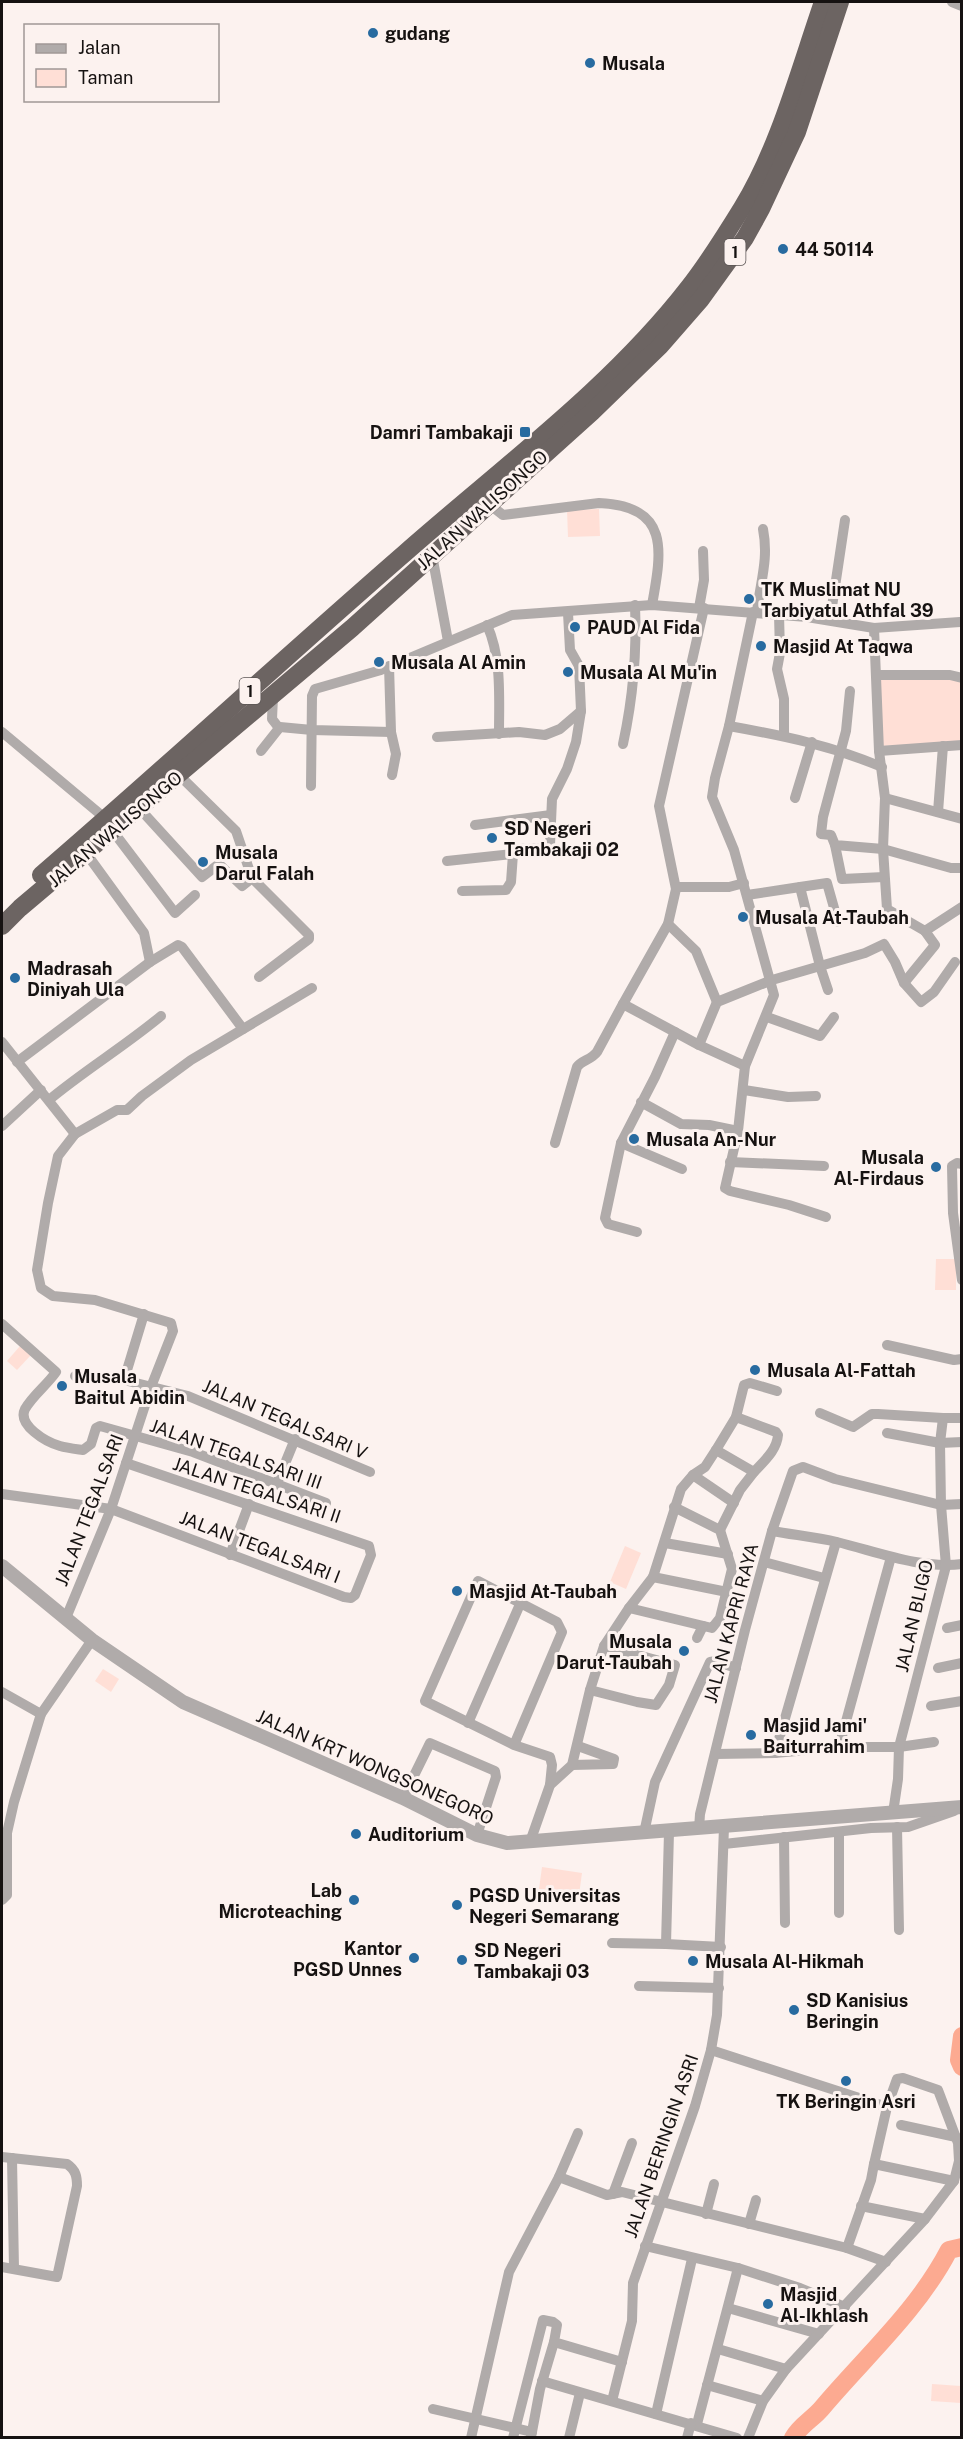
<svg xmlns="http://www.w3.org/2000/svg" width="963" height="2439" viewBox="0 0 963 2439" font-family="'Public Sans',sans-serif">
<rect width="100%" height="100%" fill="#fcf2ef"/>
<!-- green -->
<g fill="#ffdfd6">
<path d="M599,509L600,536L568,537L567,510Z"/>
<path d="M879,677L961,680V743L882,746Z"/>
<path d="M936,1259H956V1290H935Z"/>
<path d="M20,1346L31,1355L17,1370L7,1361Z"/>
<path d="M625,1546L641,1553L626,1589L610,1582Z"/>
<path d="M103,1669L119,1679L111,1692L95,1681Z"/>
<path d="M542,1867L582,1873L579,1895L539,1889Z"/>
<path d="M932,2384L961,2386V2403L931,2401Z"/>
</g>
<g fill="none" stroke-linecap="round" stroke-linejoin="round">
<!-- river -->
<g stroke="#fcaa91" stroke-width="18">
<path d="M962,2036L959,2060L962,2067"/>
<path d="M793,2438C800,2425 813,2419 822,2408C865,2357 918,2310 949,2250L962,2247"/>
</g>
<!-- minor -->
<g stroke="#b0abaa" stroke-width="10">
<path d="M952,2L962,6"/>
<path d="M489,504L503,515L599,503C670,506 662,550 652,605"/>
<path d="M432,555L448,641"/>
<path d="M699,608L704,580L703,551"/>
<path d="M704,608L659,806L676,889L668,924L623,1004L699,1045L745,1066"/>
<path d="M753,612L729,726L715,778L712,797L734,850L774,995L745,1066L738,1131L725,1188L730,1191L789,1205L826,1217"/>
<path d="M757,612C760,582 769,560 763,529"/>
<path d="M779,614L780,653L777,669L784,699V736"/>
<path d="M830,620L845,520"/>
<path d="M487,625C502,658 499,698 499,734"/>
<path d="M874,628L879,751L885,798L883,849L887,909L925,931L962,907"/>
<path d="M389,666L391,732L396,754L392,775"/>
<path d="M876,675H950L962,678"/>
<path d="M850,691L846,731L823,817L821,834L831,835L835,845L883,849L951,868H962"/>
<path d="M273,697L272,719L279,728"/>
<path d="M729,726C785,736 829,745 882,767"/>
<path d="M2,732L106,819"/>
<path d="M437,737L519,732L545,735L560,729L581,711"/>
<path d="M623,744C633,698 637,652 635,605"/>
<path d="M261,751L280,727L312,730L391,732"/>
<path d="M879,751L962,745"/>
<path d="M179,775L236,831L252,878L309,935V939L259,977"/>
<path d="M311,786L312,696L315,689L381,670L512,615L652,605L807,617L874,628L960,622"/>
<path d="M795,798L812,742"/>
<path d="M885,798L962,819"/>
<path d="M139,808L202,877L219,864L242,886L252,878"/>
<path d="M938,812L943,746"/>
<path d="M475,825L551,815"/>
<path d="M112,830L175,913L195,895"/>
<path d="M835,845L842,879L884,877"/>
<path d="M86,853L144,933L150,962"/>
<path d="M447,861L513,854L517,849L544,848L550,845L552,799L567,769L576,742L581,711L579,666L570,650L568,613"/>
<path d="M676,887H729L744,883"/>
<path d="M800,887L827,883L838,922"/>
<path d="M462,891L506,890L511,882L513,854"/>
<path d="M747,895L800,887L820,966L828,990"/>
<path d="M668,924L696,951L717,1002"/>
<path d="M904,983L935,945L925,931"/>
<path d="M767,1017L820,1036L834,1017"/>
<path d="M2,1042L75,1134"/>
<path d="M699,1045L717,1002L772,980L865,953L884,944L895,962L904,983L921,1002L934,992L955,962"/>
<path d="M17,1062L150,962L178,945L182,947L243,1029"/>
<path d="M744,1090L788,1097L816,1096"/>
<path d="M49,1100C85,1070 125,1046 161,1016"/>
<path d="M641,1102L681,1124L709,1125L738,1131"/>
<path d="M2,1126L41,1090"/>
<path d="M555,1143L577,1067C582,1060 591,1060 597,1052L623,1004"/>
<path d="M621,1143L682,1169"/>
<path d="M730,1162L824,1166"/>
<path d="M962,1164L957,1163L952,1166L953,1213L962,1280"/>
<path d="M637,1232L608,1224L605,1218L621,1143L655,1077L675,1032"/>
<path d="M2,1324L56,1372C47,1385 33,1395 25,1409C17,1425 46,1442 60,1446C67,1448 76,1449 83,1450L91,1444L96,1428L100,1426L193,1452L326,1503"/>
<path d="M887,1345L954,1360L962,1359"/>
<path d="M75,1376L124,1380L188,1396L370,1472"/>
<path d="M124,1380L144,1314"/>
<path d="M820,1413L853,1427L872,1414H878L943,1418H962"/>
<path d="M736,1417L776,1432L778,1435C777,1450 764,1461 754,1472"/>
<path d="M887,1433L940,1443L962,1442"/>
<path d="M716,1450L754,1472L740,1490L720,1530"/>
<path d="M693,1475L734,1503"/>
<path d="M277,1483L295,1439"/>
<path d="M2,1494L111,1509L344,1597L351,1598L355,1595L371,1555L369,1546L126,1463"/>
<path d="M772,1531C794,1535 816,1537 837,1542C878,1552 919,1569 962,1564"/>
<path d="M665,1543L728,1554"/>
<path d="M230,1555L249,1504"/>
<path d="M764,1562L824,1578"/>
<path d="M653,1577L727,1592"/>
<path d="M629,1608L712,1628L720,1618L732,1569L720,1530L674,1507"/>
<path d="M66,1618L111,1509L151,1387L173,1331L171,1323L95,1300L53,1296L41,1288L37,1270L48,1203L58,1156L75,1134L117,1110H127L142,1096L191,1060L312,988"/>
<path d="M947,1628L962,1625"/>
<path d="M697,1638L703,1626"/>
<path d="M938,1668L962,1663"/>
<path d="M590,1690L637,1702L656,1705L669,1685L675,1665L604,1646"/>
<path d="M2,1692L41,1714"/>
<path d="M931,1706L962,1701"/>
<path d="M468,1723L521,1602"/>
<path d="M514,1745L562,1632L557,1622L478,1581L425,1701L514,1745L550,1757L552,1765L550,1785"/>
<path d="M839,1747L891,1557"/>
<path d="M775,1753L836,1542"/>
<path d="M715,1754L775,1753L839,1747H899L934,1742"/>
<path d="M572,1765L613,1764L614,1759L578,1746"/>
<path d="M403,1798L430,1743L495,1771L496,1777L477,1835"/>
<path d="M893,1813L898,1779L899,1747L946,1566L941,1505L940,1443L943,1418"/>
<path d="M897,1827L899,1930"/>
<path d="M699,1829L700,1814L745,1630L772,1531L793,1471L803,1467L835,1479L941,1505L962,1504"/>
<path d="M839,1832V1913"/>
<path d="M644,1833L655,1782L710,1662L716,1661L736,1668"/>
<path d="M784,1837L785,1923"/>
<path d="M530,1842L550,1785L572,1765L590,1690L604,1646L629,1608L653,1577L681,1489L693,1475L705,1467L716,1450L736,1417L744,1385L750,1383L777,1391"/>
<path d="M724,1844L871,1828L908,1827L954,1811"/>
<path d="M2,1900L7,1895V1833L14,1802L41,1714L92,1640"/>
<path d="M612,1943L666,1944L721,1947"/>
<path d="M666,1944L669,1832"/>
<path d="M639,1986L719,1988"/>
<path d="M711,2050L887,2107"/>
<path d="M901,2125L956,2137"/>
<path d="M2,2157L67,2164C76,2170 77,2177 77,2186L57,2277L2,2267"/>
<path d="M12,2158L14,2269"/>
<path d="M559,2177L578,2133"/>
<path d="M613,2194L632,2143"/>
<path d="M861,2206L925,2219"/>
<path d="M706,2214L714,2184"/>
<path d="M749,2224L756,2200"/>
<path d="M645,2246L738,2268L800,2288L845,2307"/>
<path d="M847,2248L871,2180L874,2164L954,2181"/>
<path d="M728,2308L819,2334"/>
<path d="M718,2349L786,2369"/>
<path d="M542,2381L737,2438"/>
<path d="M707,2385L763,2401"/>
<path d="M612,2401L632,2321L633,2283L695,2106L711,2050L717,2015L724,1827"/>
<path d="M433,2409L532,2432"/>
<path d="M656,2414L692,2259"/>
<path d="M697,2424L738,2268"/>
<path d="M531,2437L540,2389L554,2342"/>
<path d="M471,2438L509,2272L559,2177L607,2195L622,2192L847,2248L886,2262"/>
<path d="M513,2438L543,2320L553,2322L557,2325L554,2342L622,2362"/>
<path d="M569,2438L580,2393"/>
<path d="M687,2438L691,2423"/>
<path d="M748,2438L763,2401L786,2369L925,2219L954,2181L959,2161L958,2143L938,2090L903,2078L897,2079L887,2107L874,2164"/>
</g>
<!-- tertiary -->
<path stroke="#b0abaa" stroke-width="14" d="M2,1566L92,1640L183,1702L403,1798L477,1835L507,1843L962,1807"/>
<!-- trunk -->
<g stroke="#6c6462" stroke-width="18">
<path d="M41,875C164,769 283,659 405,553C500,469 611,388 689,287C708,263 726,234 742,208C779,148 800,68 823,2"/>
<path d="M2,926L20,908L352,628L592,412L660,346L701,299L745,238L761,209L797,132L840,2"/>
</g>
</g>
<!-- markers -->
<g fill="#286ba0" stroke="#fcf2ef" stroke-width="2">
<circle cx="373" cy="33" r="6"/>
<circle cx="590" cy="63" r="6"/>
<circle cx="783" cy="249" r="6"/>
<rect x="519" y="426" width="12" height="12" rx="3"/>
<circle cx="749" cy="599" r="6"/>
<circle cx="575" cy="627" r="6"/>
<circle cx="761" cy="646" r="6"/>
<circle cx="379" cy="662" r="6"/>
<circle cx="568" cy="672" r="6"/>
<circle cx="492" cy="838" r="6"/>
<circle cx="203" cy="862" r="6"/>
<circle cx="743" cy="917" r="6"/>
<circle cx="15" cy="978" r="6"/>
<circle cx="634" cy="1139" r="6"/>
<circle cx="936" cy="1167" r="6"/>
<circle cx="755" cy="1370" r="6"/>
<circle cx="62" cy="1386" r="6"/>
<circle cx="457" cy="1591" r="6"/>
<circle cx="684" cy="1651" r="6"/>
<circle cx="751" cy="1735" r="6"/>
<circle cx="356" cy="1834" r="6"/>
<circle cx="354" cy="1900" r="6"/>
<circle cx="457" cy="1905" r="6"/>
<circle cx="414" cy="1958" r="6"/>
<circle cx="462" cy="1960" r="6"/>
<circle cx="693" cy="1961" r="6"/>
<circle cx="794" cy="2010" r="6"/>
<circle cx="846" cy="2081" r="6"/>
<circle cx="768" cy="2304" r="6"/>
</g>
<g text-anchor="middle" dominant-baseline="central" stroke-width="6" stroke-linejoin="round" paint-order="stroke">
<!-- shield labels -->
<g fill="#fcf2ef" stroke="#5b5554" stroke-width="1.5">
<rect x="724.5" y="239" width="21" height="26" rx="4.5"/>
<rect x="239.5" y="678" width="21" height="26" rx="4.5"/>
</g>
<g font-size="16" font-weight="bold" fill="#161211">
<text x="735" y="252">1</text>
<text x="250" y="691">1</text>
</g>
<!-- poi labels -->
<g font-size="18" font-weight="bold" fill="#161211" stroke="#fcf2ef" text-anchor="start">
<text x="385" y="33">gudang</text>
<text x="602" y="63">Musala</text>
<text x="795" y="249">44 50114</text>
<text x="513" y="432" text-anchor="end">Damri Tambakaji</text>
<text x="761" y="589">TK Muslimat NU<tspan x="761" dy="21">Tarbiyatul Athfal 39</tspan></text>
<text x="587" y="627">PAUD Al Fida</text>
<text x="773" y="646">Masjid At Taqwa</text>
<text x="391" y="662">Musala Al Amin</text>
<text x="580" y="672">Musala Al Mu'in</text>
<text x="504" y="828">SD Negeri<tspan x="504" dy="21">Tambakaji 02</tspan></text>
<text x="215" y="852">Musala<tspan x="215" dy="21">Darul Falah</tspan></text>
<text x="755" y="917">Musala At-Taubah</text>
<text x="27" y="968">Madrasah<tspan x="27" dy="21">Diniyah Ula</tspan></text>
<text x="646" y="1139">Musala An-Nur</text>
<text x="924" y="1157" text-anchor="end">Musala<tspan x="924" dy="21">Al-Firdaus</tspan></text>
<text x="767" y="1370">Musala Al-Fattah</text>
<text x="74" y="1376">Musala<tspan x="74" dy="21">Baitul Abidin</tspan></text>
<text x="469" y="1591">Masjid At-Taubah</text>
<text x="672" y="1641" text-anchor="end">Musala<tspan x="672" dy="21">Darut-Taubah</tspan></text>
<text x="763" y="1725">Masjid Jami'<tspan x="763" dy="21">Baiturrahim</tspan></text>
<text x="368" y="1834">Auditorium</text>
<text x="342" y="1890" text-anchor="end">Lab<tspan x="342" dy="21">Microteaching</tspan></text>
<text x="469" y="1895">PGSD Universitas<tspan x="469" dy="21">Negeri Semarang</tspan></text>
<text x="402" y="1948" text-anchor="end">Kantor<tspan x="402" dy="21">PGSD Unnes</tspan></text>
<text x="474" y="1950">SD Negeri<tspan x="474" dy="21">Tambakaji 03</tspan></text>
<text x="705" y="1961">Musala Al-Hikmah</text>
<text x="806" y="2000">SD Kanisius<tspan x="806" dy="21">Beringin</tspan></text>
<text x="846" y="2101" text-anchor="middle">TK Beringin Asri</text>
<text x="780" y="2294">Masjid<tspan x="780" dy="21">Al-Ikhlash</tspan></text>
</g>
<!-- street labels -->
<g font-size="18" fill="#161211" stroke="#fcf2ef">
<text transform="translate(482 510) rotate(-42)">JALAN WALISONGO</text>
<text transform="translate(115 829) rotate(-40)">JALAN WALISONGO</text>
<text transform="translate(285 1419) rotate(23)">JALAN TEGALSARI V</text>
<text transform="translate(236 1454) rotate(19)">JALAN TEGALSARI III</text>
<text transform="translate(257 1490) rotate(18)">JALAN TEGALSARI II</text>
<text transform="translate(89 1510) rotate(-69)">JALAN TEGALSARI</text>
<text transform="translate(260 1547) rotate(21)">JALAN TEGALSARI I</text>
<text transform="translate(914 1616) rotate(-77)">JALAN BLIGO</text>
<text transform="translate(731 1623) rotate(-75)">JALAN KAPRI RAYA</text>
<text transform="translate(375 1767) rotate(24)">JALAN KRT WONGSONEGORO</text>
<text transform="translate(661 2146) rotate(-71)">JALAN BERINGIN ASRI</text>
</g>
</g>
<!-- border -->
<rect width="963" height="2439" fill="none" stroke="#161211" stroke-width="6"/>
<!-- legend -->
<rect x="24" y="24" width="195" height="78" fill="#fcf2ef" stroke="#a09896" stroke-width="1.5"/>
<rect x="36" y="44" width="30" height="9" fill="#b0abaa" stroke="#a09896" stroke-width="1.5"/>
<text x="78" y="54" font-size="18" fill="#161211">Jalan</text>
<rect x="36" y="69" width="30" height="18" fill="#ffdfd6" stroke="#a09896" stroke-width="1.5"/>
<text x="78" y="84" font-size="18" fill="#161211">Taman</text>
</svg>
